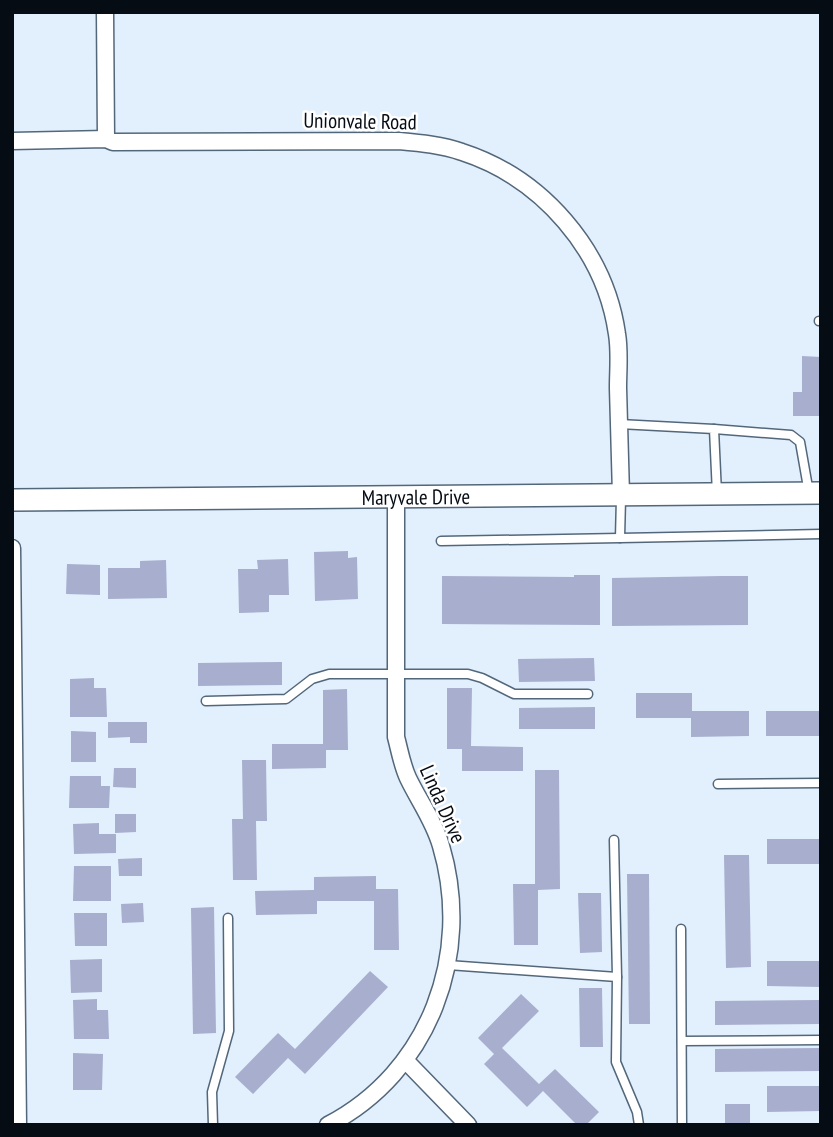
<svg xmlns="http://www.w3.org/2000/svg" width="833" height="1137" viewBox="0 0 833 1137" font-family="'PT Sans Narrow',sans-serif">
<rect width="100%" height="100%" fill="#e2effd"/>
<!-- building -->
<g fill="#a8aece">
<path d="M802,356L821,357V416H793V392H802Z"/>
<path d="M348,551V558L357,557L358,599L315,601L314,552Z"/>
<path d="M288,559L289,595H269V612L239,613L238,569H258L257,560Z"/>
<path d="M166,560L167,598L108,599V568H140V561Z"/>
<path d="M67,564L100,565V595L66,594Z"/>
<path d="M574,575H600V625L442,624V576L574,577Z"/>
<path d="M722,576H748V625L612,626V578Z"/>
<path d="M594,658L595,681L519,682L518,659Z"/>
<path d="M282,662V685L198,686V663Z"/>
<path d="M94,678V688H106L107,717H70V679Z"/>
<path d="M447,688H472L471,746L523,747V771H462V749H447Z"/>
<path d="M347,689L348,750H326V768L272,769V744H323V690Z"/>
<path d="M636,693H692V711H749V736L691,737V718H636Z"/>
<path d="M595,707V729H519V708Z"/>
<rect x="766" y="711" width="55" height="25"/>
<path d="M108,722H147V743H130V737L108,738Z"/>
<path d="M71,731L96,732V762H71Z"/>
<path d="M242,760H266L267,821H256L257,880H233L232,819H243Z"/>
<path d="M114,768H136V788L113,787Z"/>
<path d="M535,770H559L560,889L538,890V945H514L513,884H535Z"/>
<path d="M70,776H101V786H110L109,808H69Z"/>
<path d="M115,814H136V832L115,833Z"/>
<path d="M99,823V834H116V853L74,854L73,824Z"/>
<rect x="767" y="839" width="54" height="25"/>
<path d="M724,855H749L751,967L726,968Z"/>
<path d="M142,858V876H119L118,859Z"/>
<path d="M74,866H111V901H73Z"/>
<path d="M627,874H649L650,1024H629Z"/>
<path d="M376,876V889H398L399,950H374V901H317V914L256,915L255,891L314,890V877Z"/>
<path d="M578,893H601L602,952L580,953Z"/>
<path d="M143,903L144,922L122,923L121,904Z"/>
<path d="M214,907L216,1033L193,1034L191,908Z"/>
<path d="M74,913H107V946H75Z"/>
<path d="M102,959V992L71,993L70,960Z"/>
<path d="M767,961H821V987L767,986Z"/>
<path d="M370,971L388,987L305,1074L288,1058L253,1094L235,1077L278,1033L295,1049Z"/>
<path d="M579,988H602L603,1047H580Z"/>
<path d="M521,994L539,1011L502,1048L539,1084L555,1069L599,1112L586,1125H577L543,1091L527,1107L484,1064L494,1054L478,1038Z"/>
<path d="M97,999V1010H108L109,1039H74L73,1000Z"/>
<path d="M821,1000V1024L715,1025V1001Z"/>
<path d="M821,1048V1071L715,1072V1049Z"/>
<path d="M73,1053L103,1054L102,1090H73Z"/>
<path d="M767,1086H821V1111L767,1112Z"/>
<rect x="725" y="1104" width="25" height="21"/>
</g>
<g fill="none" stroke-linecap="round" stroke-linejoin="round">
<defs>
<g id="lane">
<path d="M819,321H821"/>
<path d="M619,424L714,429L717,494"/>
<path d="M714,429L791,435L800,442L809,493"/>
<path d="M621,498L620,538L821,534"/>
<path d="M441,541L620,538"/>
<path d="M206,701L286,699L312,679L329,674H468L482,678L514,694H588"/>
<path d="M718,784L821,783"/>
<path d="M614,840L617,977"/>
<path d="M681,929L682,1125"/>
<path d="M448,965L617,977L616,1062L637,1112L639,1125"/>
<path d="M682,1041L821,1040"/>
<path d="M213,1125L212,1092L229,1031L228,918"/>
</g>
<g id="street">
<path d="M105,12L106,139"/>
<path d="M12,141L106,139L113,142L399,141C421,143 442,145 462,152C542,178 605,250 617,334C620,352 618,370 618,388C619,423 620,459 621,495"/>
<path d="M12,548L18,1125"/>
<path d="M405,1060L468,1125"/>
<path d="M328,1125C430,1072 473,954 441,846C434,821 419,801 408,778C402,765 400,752 396,737V495"/>
</g>
<g id="secondary">
<path id="s1" d="M12,500L821,493"/>
</g>
</defs>
<!-- lane casing -->
<use href="#lane" stroke="#53677a" stroke-width="11"/>
<!-- street casing -->
<use href="#street" stroke="#53677a" stroke-width="19"/>
<!-- secondary casing -->
<use href="#secondary" stroke="#53677a" stroke-width="24"/>
<!-- lane -->
<use href="#lane" stroke="#fff" stroke-width="8"/>
<!-- street -->
<use href="#street" stroke="#fff" stroke-width="16"/>
<!-- secondary -->
<use href="#secondary" stroke="#fff" stroke-width="21"/>
</g>
<g text-anchor="middle" dominant-baseline="central" stroke-width="5" stroke-linejoin="round" paint-order="stroke">
<!-- street labels -->
<g font-size="21" fill="#060c14" stroke="#fff">
<text transform="translate(360 121) rotate(1)">Unionvale Road</text>
<text stroke="none"><textPath href="#s1" startOffset="404">Maryvale Drive</textPath></text>
<text transform="translate(443 804) rotate(66)">Linda Drive</text>
</g>
</g>
<!-- border -->
<rect width="833" height="1137" fill="none" stroke="#060c14" stroke-width="28"/>
</svg>
